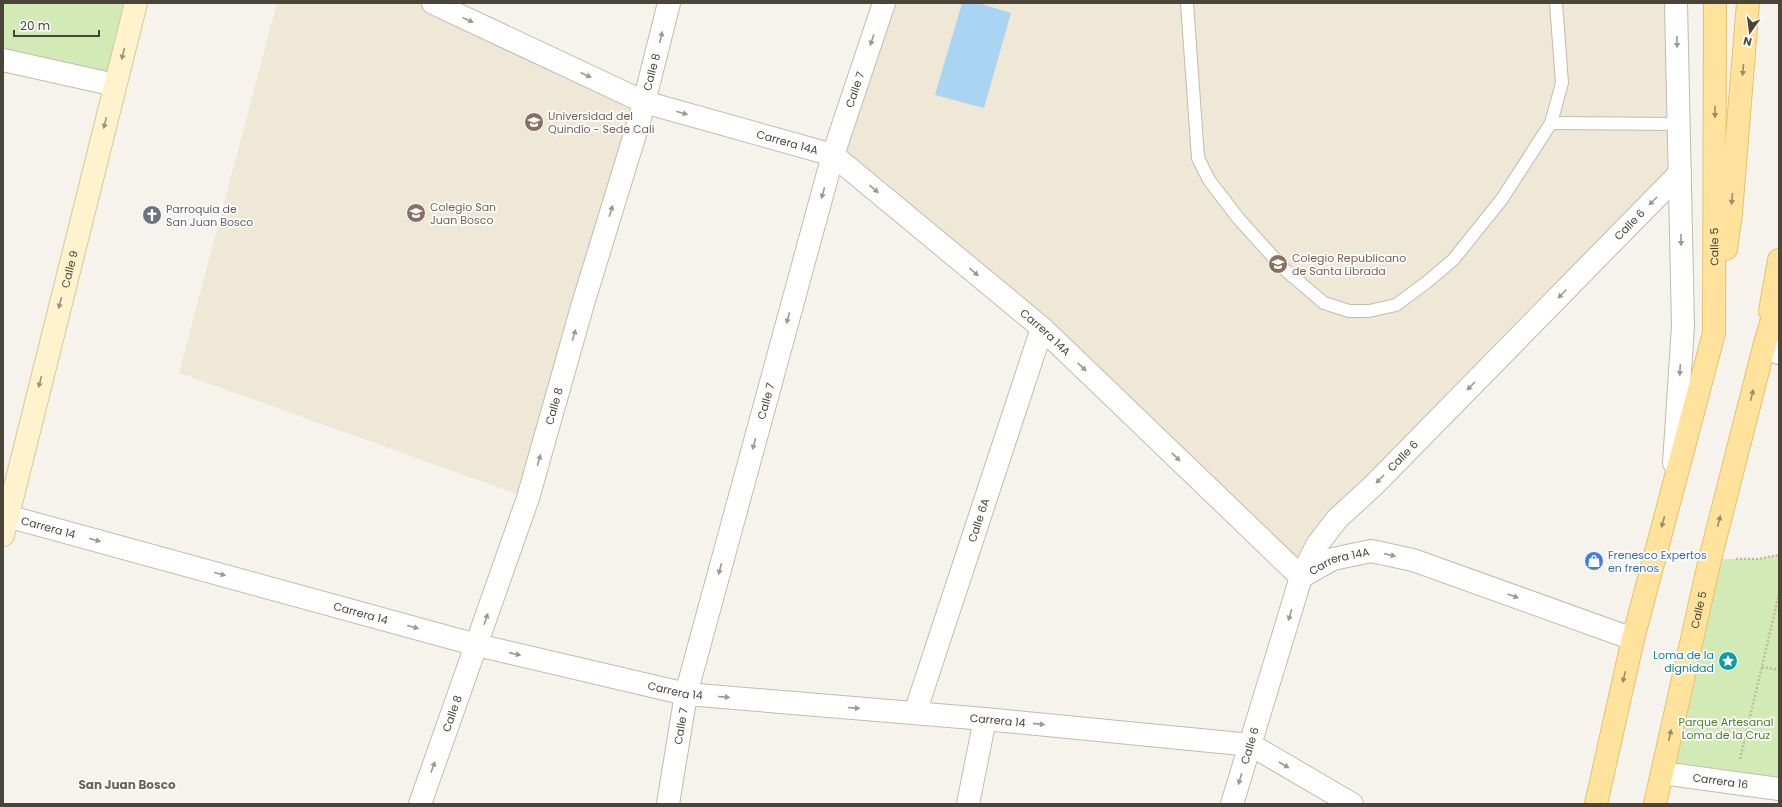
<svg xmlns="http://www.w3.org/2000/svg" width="1782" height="807" viewBox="0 0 1782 807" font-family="Poppins,sans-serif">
<rect width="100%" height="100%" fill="#f6f3ec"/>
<!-- education -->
<g fill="#efe8d6">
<path d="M277,3H433L644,102L528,498L179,373Z"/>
<path d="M884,3H1676L1680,173L1374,485L1301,577L1042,328L833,155Z"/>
</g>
<!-- green -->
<g fill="#d2eab5">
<path d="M3,3H136L115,85L3,60Z"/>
<path d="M1779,555V789L1662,773L1710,559H1758Z"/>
</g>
<!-- water -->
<path fill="#a9d4f2" d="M962,3H978L1011,13L984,108L935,95Z"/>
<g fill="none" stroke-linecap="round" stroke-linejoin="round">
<defs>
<g id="service">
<path d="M1187,3L1198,158L1209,180L1238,218L1284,269L1324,303L1349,311H1369L1396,305L1427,282L1453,260L1502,199L1551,123L1562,83L1556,3"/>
<path d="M1551,123L1679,124"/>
</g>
<g id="minor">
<path id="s1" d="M433,3L644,102L833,155L1042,328L1301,577"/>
<path d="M3,60L115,85"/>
<path d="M1776,333L1764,347L1779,353"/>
<path d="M1674,463L1683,326L1676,3"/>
<path id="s2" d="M3,515L477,645L686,694L985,719L1251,745L1352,804"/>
<path id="s3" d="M1301,577L1333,559L1371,551L1413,560L1633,639"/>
<path id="s4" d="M915,713L1042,328"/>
<path id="s5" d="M1662,773L1779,789"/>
<path id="s6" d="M668,804L686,694L833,155L884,3"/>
<path d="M968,804L985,719"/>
<path id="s7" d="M1232,804L1301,577L1317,545L1337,519L1374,485L1680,173"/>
</g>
<g id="tertiary">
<path id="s8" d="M420,804L528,498L582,307L640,118L669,3"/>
</g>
<g id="secondary">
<path id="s9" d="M3,535L136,3"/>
</g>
<g id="primary">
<path d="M1726,249L1731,213L1748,3"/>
<path d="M1770,311L1779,260"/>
<path id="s10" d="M1596,804L1633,639L1714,333L1715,3"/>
<path id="s11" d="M1655,804L1710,559L1764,347L1779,296"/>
</g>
</defs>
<!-- service casing -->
<use href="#service" stroke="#c2bbae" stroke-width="14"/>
<!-- minor casing -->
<use href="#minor" stroke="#c2bbae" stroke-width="24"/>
<!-- tertiary casing -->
<use href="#tertiary" stroke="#c2bbae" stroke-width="24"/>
<!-- secondary casing -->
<use href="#secondary" stroke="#d6c79b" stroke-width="24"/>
<!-- primary casing -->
<use href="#primary" stroke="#e6c16a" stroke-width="24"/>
<!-- path -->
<g stroke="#c4b79f" stroke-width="2.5" stroke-dasharray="2 2" stroke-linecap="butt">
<path d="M1736,559H1758L1779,555"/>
<path d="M1762,667L1779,670"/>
<path d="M1740,759L1779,594"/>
</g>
<!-- service -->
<use href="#service" stroke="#fff" stroke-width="12"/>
<!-- minor -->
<use href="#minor" stroke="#fff" stroke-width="22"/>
<!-- tertiary -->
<use href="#tertiary" stroke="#fff" stroke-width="22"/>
<!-- secondary -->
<use href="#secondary" stroke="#fff3cd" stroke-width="22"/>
<!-- primary -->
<use href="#primary" stroke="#ffe39c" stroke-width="22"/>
</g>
<!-- one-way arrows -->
<defs><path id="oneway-solid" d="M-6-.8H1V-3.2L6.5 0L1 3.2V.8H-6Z"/></defs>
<g fill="#9c9892">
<use href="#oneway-solid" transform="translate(468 20) rotate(25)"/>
<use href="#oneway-solid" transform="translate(661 37) rotate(-76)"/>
<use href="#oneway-solid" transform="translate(872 40) rotate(109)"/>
<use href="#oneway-solid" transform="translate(1677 42) rotate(88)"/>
<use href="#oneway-solid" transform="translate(586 75) rotate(25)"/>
<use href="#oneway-solid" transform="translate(682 113) rotate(16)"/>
<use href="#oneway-solid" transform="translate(874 189) rotate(40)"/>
<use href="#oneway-solid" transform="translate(823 193) rotate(105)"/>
<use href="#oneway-solid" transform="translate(1653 201) rotate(135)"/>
<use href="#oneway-solid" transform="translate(611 211) rotate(-73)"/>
<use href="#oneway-solid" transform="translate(1681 240) rotate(89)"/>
<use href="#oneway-solid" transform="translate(974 272) rotate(40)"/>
<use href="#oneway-solid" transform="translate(1562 294) rotate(134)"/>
<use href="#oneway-solid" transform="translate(788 318) rotate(105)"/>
<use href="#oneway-solid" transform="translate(574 335) rotate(-74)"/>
<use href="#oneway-solid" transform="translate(1082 367) rotate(44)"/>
<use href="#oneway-solid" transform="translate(1680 370) rotate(93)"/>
<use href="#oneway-solid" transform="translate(1471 386) rotate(134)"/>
<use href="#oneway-solid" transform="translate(754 444) rotate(105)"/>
<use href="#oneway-solid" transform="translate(1176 457) rotate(44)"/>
<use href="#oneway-solid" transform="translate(539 460) rotate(-74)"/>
<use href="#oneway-solid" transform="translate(1380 479) rotate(134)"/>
<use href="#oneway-solid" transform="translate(95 540) rotate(15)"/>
<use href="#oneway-solid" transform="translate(1390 555) rotate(13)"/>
<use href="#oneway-solid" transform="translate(720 569) rotate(105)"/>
<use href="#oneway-solid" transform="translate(220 574) rotate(15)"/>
<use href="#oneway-solid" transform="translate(1513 596) rotate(20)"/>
<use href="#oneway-solid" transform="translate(1290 615) rotate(107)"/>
<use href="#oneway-solid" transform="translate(486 619) rotate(-71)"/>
<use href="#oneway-solid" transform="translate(413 627) rotate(15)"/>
<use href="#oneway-solid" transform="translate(515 654) rotate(13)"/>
<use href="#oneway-solid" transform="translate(724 697) rotate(5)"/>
<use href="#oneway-solid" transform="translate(854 708) rotate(5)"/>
<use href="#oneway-solid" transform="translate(1039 724) rotate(6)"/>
<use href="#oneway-solid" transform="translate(1284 765) rotate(30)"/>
<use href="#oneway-solid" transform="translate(433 767) rotate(-70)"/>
<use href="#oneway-solid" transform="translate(1240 779) rotate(107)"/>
</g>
<g fill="#9c937c">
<use href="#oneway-solid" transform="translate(123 54) rotate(104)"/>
<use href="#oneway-solid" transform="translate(105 123) rotate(104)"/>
<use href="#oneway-solid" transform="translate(60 303) rotate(104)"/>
<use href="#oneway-solid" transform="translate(40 382) rotate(104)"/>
</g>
<g fill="#9c8c66">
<use href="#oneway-solid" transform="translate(1743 70) rotate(95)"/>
<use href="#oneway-solid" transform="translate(1715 112) rotate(90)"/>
<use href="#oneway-solid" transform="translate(1732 199) rotate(95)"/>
<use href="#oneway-solid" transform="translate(1752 395) rotate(-76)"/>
<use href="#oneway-solid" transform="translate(1719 521) rotate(-76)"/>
<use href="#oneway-solid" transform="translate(1663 522) rotate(105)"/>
<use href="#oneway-solid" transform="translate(1624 677) rotate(103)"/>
<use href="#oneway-solid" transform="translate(1670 735) rotate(-77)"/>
</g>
<!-- icons -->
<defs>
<symbol id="university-disc" viewBox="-11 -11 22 22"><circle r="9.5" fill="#8d6e63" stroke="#fff"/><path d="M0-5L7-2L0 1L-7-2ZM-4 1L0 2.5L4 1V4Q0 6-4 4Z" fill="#fff"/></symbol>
<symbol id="school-disc" viewBox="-11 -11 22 22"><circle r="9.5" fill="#8d6e63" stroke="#fff"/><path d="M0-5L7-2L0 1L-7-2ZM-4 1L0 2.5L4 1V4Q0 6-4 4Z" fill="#fff"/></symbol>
<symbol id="church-disc" viewBox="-11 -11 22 22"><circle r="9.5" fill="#6b7280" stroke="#fff"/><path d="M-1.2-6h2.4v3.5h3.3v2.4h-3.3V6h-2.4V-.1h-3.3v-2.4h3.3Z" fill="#fff"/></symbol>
<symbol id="shop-disc" viewBox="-11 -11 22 22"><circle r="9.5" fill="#3f7fe0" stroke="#fff"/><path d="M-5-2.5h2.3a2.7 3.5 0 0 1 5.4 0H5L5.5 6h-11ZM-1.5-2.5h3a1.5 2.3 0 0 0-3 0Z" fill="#fff"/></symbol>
<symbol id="sight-disc" viewBox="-11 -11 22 22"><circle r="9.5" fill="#0f9aa8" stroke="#fff"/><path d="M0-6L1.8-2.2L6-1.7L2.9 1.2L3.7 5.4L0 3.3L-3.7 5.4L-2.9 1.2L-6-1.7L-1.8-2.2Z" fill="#fff"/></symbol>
</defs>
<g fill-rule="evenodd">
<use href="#university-disc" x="523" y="111" width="22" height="22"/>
<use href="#school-disc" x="405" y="202" width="22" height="22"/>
<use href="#church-disc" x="141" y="204" width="22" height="22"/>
<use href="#school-disc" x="1267" y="253" width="22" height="22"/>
<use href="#shop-disc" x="1583" y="550" width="22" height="22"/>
<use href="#sight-disc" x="1717" y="650" width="22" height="22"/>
</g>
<g text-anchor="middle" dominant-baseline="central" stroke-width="3.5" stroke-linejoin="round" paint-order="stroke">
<!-- street labels -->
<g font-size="11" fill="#4b4439" stroke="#fff">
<text stroke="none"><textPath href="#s8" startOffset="768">Calle 8</textPath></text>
<text stroke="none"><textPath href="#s6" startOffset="739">Calle 7</textPath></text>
<text stroke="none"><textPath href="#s1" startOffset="382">Carrera 14A</textPath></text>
<text stroke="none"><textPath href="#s7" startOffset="721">Calle 6</textPath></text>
<text stroke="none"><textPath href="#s10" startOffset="572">Calle 5</textPath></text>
<text stroke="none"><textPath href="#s9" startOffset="274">Calle 9</textPath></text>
<text stroke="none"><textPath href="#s1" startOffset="706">Carrera 14A</textPath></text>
<text stroke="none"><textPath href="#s6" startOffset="415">Calle 7</textPath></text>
<text stroke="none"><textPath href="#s8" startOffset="420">Calle 8</textPath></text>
<text stroke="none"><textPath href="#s7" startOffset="397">Calle 6</textPath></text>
<text stroke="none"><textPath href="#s4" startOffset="203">Calle 6A</textPath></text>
<text stroke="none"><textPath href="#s2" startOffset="47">Carrera 14</textPath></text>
<text stroke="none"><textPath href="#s3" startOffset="42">Carrera 14A</textPath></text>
<text stroke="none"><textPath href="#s11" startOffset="199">Calle 5</textPath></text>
<text stroke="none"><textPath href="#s2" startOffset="371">Carrera 14</textPath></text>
<text stroke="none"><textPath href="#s2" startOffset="695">Carrera 14</textPath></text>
<text stroke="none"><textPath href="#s8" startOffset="96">Calle 8</textPath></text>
<text stroke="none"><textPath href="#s2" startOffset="1019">Carrera 14</textPath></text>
<text stroke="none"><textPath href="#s6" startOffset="79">Calle 7</textPath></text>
<text stroke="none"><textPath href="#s7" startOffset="61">Calle 6</textPath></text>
<text stroke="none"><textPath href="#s5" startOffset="59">Carrera 16</textPath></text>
</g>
<!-- education labels -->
<g font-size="11" fill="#785e54" stroke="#fff" text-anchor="start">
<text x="548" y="116">Universidad del<tspan x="548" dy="13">Quindío - Sede Cali</tspan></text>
<text x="430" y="207">Colegio San<tspan x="430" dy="13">Juan Bosco</tspan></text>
<text x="1292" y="258">Colegio Republicano<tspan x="1292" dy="13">de Santa Librada</tspan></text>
</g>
<!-- worship labels -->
<g font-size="11" fill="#5b616d" stroke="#fff" text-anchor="start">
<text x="166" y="209">Parroquia de<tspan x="166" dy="13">San Juan Bosco</tspan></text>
</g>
<!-- shop labels -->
<g font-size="11" fill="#366cbe" stroke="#fff" text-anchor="start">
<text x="1608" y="555">Frenesco Expertos<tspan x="1608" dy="13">en frenos</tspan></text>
</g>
<!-- culture labels -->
<g font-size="11" fill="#0d838f" stroke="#fff" text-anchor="end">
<text x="1714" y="655">Loma de la<tspan x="1714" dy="13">dignidad</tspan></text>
</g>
<!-- park labels -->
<g font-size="11" fill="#4a7f2a" stroke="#fff">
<text x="1726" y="722">Parque Artesanal<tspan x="1726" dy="13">Loma de la Cruz</tspan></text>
</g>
<!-- neighbourhood labels -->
<g font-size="12" font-weight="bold" fill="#6e6250" stroke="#fff">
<text x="127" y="784">San Juan Bosco</text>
</g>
</g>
<!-- border -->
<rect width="1782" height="807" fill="none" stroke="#4b4439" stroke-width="8"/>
<!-- north arrow -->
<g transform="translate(1750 32) rotate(194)" stroke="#ffffff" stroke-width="3" paint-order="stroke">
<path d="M0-3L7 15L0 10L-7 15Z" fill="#4b4439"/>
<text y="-6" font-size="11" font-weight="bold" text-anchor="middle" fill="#4b4439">N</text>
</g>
<!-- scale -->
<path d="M14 30v6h85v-6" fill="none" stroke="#4b4439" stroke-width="2"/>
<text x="20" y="30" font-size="12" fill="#4b4439" stroke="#ffffff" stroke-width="3" paint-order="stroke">20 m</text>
</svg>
